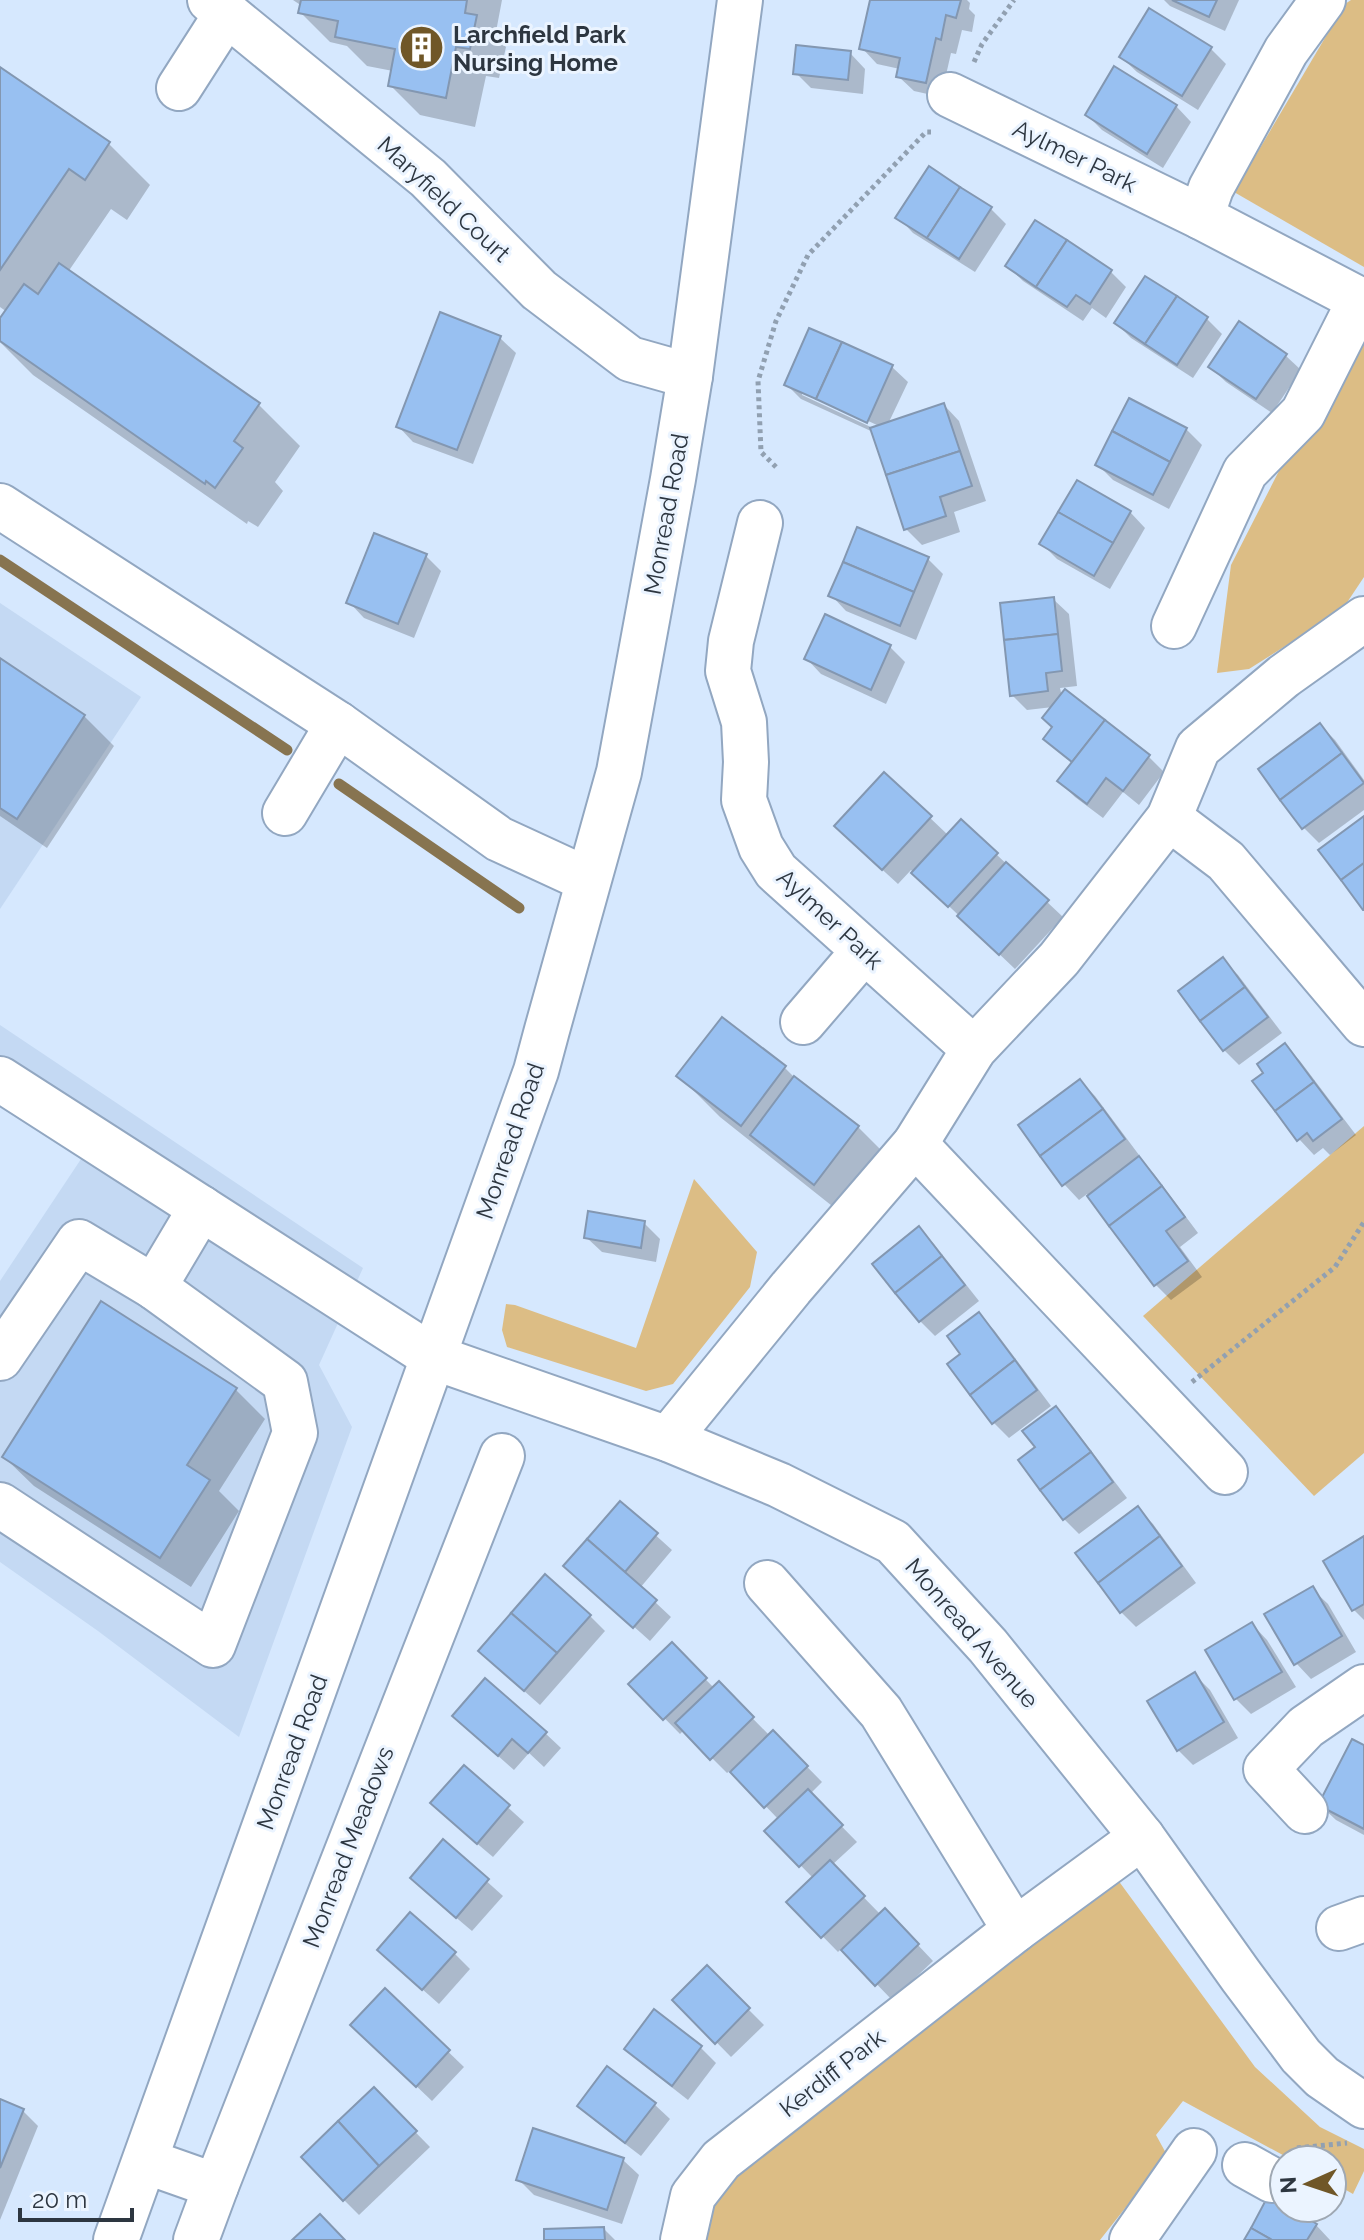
<svg xmlns="http://www.w3.org/2000/svg" width="1364" height="2240" viewBox="0 0 1364 2240" font-family="Raleway,sans-serif">
<rect width="100%" height="100%" fill="#d6e8fe"/>
<!-- built -->
<g fill="#c4d9f3">
<path d="M0,603L141,697L0,909Z"/>
<path d="M0,1025L363,1268L319,1365L352,1427L239,1737L98,1631L0,1562V1281L81,1159L0,1107Z"/>
</g>
<!-- green -->
<g fill="#dcbd85">
<path d="M1351,0H1364V267L1234,192L1345,4Z"/>
<path d="M1364,343V577L1342,610L1249,669L1217,673L1231,565L1281,467L1323,422Z"/>
<path d="M1364,1126V1453L1314,1496L1143,1316Z"/>
<path d="M694,1179L757,1252L750,1287L673,1384L646,1391L507,1347L502,1330L506,1304L515,1305L636,1348Z"/>
<path d="M1115,1876L1255,2067L1320,2127L1364,2149V2171L1353,2194L1332,2182V2160H1292L1183,2101L1156,2135L1167,2155L1100,2240H707L711,2204L736,2163Z"/>
</g>
<!-- shadow -->
<g fill="#0003" fill-rule="evenodd">
<path d="M293,0H502L495,37L506,47L499,78L486,76L475,127L420,115L390,85L393,71L367,66L347,46L330,42L300,12L302,6Z"/>
<path d="M872,0H967L970,3L969,9L975,15L972,32L962,30L956,54L951,53L941,97L914,91L898,76L900,69L877,64L862,48Z"/>
<path d="M1164,0H1239L1225,31L1170,6Z"/>
<path d="M1210,48L1226,64L1198,110L1137,72L1121,57Z"/>
<path d="M850,53L865,69L863,94L811,88L796,73Z"/>
<path d="M0,69L109,144L150,185L127,220L111,209L68,272L259,405L300,446L275,482L283,491L258,527L248,521L247,524L33,375L0,342V322L7,312L0,307Z"/>
<path d="M1176,106L1191,122L1163,168L1102,130L1087,115Z"/>
<path d="M991,209L1006,224L975,272L913,233L898,217Z"/>
<path d="M1036,222L1111,272L1126,287L1106,318L1092,308L1083,321L1023,281L1007,265Z"/>
<path d="M1206,318L1222,334L1193,378L1131,338L1116,323Z"/>
<path d="M810,330L892,367L908,382L888,424L944,405L959,421L986,501L954,512L960,532L922,545L906,529L873,432L801,399L786,384ZM802,391L877,425L875,429L802,395Z"/>
<path d="M500,338L516,353L473,464L413,442L398,426Z"/>
<path d="M1285,355L1301,370L1272,413L1226,382L1210,367Z"/>
<path d="M1186,429L1202,445L1169,509L1113,480L1097,464Z"/>
<path d="M1130,512L1145,528L1110,589L1057,559L1042,544Z"/>
<path d="M426,556L441,571L414,638L364,618L349,602Z"/>
<path d="M928,559L943,574L916,640L846,611L831,595Z"/>
<path d="M1053,599L1069,614L1077,686L1060,688L1062,697L1149,757L1164,772L1139,805L1123,792L1103,818L1075,797L1059,781L1073,763L1045,738L1054,727L1053,707L1027,710L1012,695Z"/>
<path d="M890,647L905,662L886,704L821,674L806,658Z"/>
<path d="M0,661L84,716L114,746L47,848L0,816Z"/>
<path d="M1320,725L1335,740L1364,780V810L1319,843L1304,828L1260,770Z"/>
<path d="M884,774L948,835L996,854L1063,917L1015,969L911,870L898,884L851,841Z"/>
<path d="M1222,960L1238,975L1282,1033L1239,1065L1224,1050Z"/>
<path d="M1285,1045L1300,1061L1356,1135L1330,1155L1323,1148L1314,1155L1299,1139L1266,1073Z"/>
<path d="M785,1068L799,1082L858,1127L899,1168L856,1225L720,1117L679,1076Z"/>
<path d="M1080,1081L1095,1096L1139,1155L1137,1157L1154,1174L1198,1233L1180,1247L1202,1277L1171,1300L1156,1285L1087,1194L1079,1200L1064,1184Z"/>
<path d="M644,1223L660,1239L656,1262L602,1252L586,1237Z"/>
<path d="M919,1229L934,1244L979,1301L935,1336L920,1321Z"/>
<path d="M979,1315L994,1330L1051,1406L1009,1438L994,1423L950,1364L963,1355Z"/>
<path d="M235,1389L265,1419L219,1491L239,1511L191,1587L34,1486L4,1457Z"/>
<path d="M1056,1408L1071,1424L1127,1498L1079,1534L1064,1519Z"/>
<path d="M621,1504L672,1550L640,1588L671,1617L650,1641L566,1566Z"/>
<path d="M1137,1509L1153,1524L1196,1583L1136,1627L1121,1612Z"/>
<path d="M1364,1538V1620L1354,1610Z"/>
<path d="M1312,1589L1328,1604L1356,1652L1311,1679L1296,1663Z"/>
<path d="M590,1616L605,1631L540,1705L496,1666Z"/>
<path d="M1252,1624L1267,1640L1296,1687L1251,1714L1236,1699Z"/>
<path d="M672,1645L715,1689L719,1684L770,1736L773,1732L822,1782L810,1794L857,1842L832,1865L881,1915L900,1926L933,1961L892,2000L842,1948L838,1952L789,1902L813,1878L767,1831L779,1820L731,1770L727,1773L684,1730L680,1734L631,1684Z"/>
<path d="M1195,1675L1210,1690L1238,1738L1193,1765L1178,1750Z"/>
<path d="M470,1731L545,1733L561,1748L544,1767L529,1753L514,1770Z"/>
<path d="M1364,1747V1835L1336,1820L1320,1805Z"/>
<path d="M464,1768L524,1822L493,1857L448,1819Z"/>
<path d="M443,1842L503,1896L472,1931L427,1893Z"/>
<path d="M454,1953L470,1969L439,2004L395,1965Z"/>
<path d="M707,1968L764,2025L731,2057L675,2000Z"/>
<path d="M385,1991L464,2067L432,2101L368,2040Z"/>
<path d="M655,2012L701,2048L716,2063L688,2100L642,2064L626,2049Z"/>
<path d="M374,2090L430,2147L359,2215L344,2200Z"/>
<path d="M0,2102L23,2111L38,2126L0,2220Z"/>
<path d="M654,2104L670,2119L641,2156L595,2121L579,2105Z"/>
<path d="M623,2160L639,2175L622,2224L534,2195L518,2179Z"/>
<path d="M1284,2207L1316,2225L1330,2240H1246Z"/>
<path d="M604,2229L615,2240H546Z"/>
</g>
<g fill="none" stroke-linecap="round" stroke-linejoin="round">
<!-- stream -->
<g stroke="#877450" stroke-width="11">
<path d="M0,560L287,750"/>
<path d="M339,784L519,908"/>
</g>
</g>
<!-- building -->
<g fill="#98c0f1" stroke="#8397b1" stroke-width="2">
<path d="M301,0H467L465,13L477,15L470,49L456,47L446,98L388,86L395,49L335,37L338,21L298,13Z"/>
<path d="M870,0H961L956,18L946,15L941,40L936,38L926,83L896,77L900,58L859,49Z"/>
<path d="M1172,0H1217L1209,17Z"/>
<path d="M1149,8L1212,47L1182,96L1119,57Z"/>
<path d="M796,45L851,51L848,80L793,74Z"/>
<path d="M1114,66L1177,105L1147,154L1085,115Z"/>
<path d="M0,67L110,142L85,180L69,169L0,270Z"/>
<path d="M929,166L960,187L927,238L895,218Z"/>
<path d="M960,187L992,207L959,259L927,238Z"/>
<path d="M1035,220L1067,240L1036,287L1005,266Z"/>
<path d="M1067,240L1112,270L1090,304L1076,295L1067,307L1036,287Z"/>
<path d="M59,263L260,403L234,441L243,448L215,488L206,481L205,484L0,341V318L24,284L38,294Z"/>
<path d="M1145,276L1177,296L1145,344L1114,323Z"/>
<path d="M1177,296L1208,317L1177,365L1145,344Z"/>
<path d="M440,312L501,336L457,450L396,427Z"/>
<path d="M1239,321L1287,354L1256,399L1208,367Z"/>
<path d="M809,328L842,342L816,399L784,385Z"/>
<path d="M842,342L893,365L867,423L816,399Z"/>
<path d="M1129,398L1187,428L1170,462L1112,431Z"/>
<path d="M944,403L960,451L886,475L870,428Z"/>
<path d="M1112,431L1170,462L1153,495L1095,465Z"/>
<path d="M960,451L972,486L940,497L946,516L904,530L886,475Z"/>
<path d="M1077,480L1131,511L1113,543L1058,512Z"/>
<path d="M1058,512L1113,543L1094,576L1039,544Z"/>
<path d="M857,527L929,557L914,592L843,562Z"/>
<path d="M374,533L427,554L398,624L346,603Z"/>
<path d="M843,562L914,592L900,626L828,596Z"/>
<path d="M1054,597L1058,634L1004,640L1000,603Z"/>
<path d="M825,614L891,645L871,690L804,659Z"/>
<path d="M1058,634L1062,671L1046,673L1048,691L1010,696L1004,640Z"/>
<path d="M0,658L85,715L17,819L0,808Z"/>
<path d="M1065,689L1105,720L1072,762L1043,739L1052,727L1042,718Z"/>
<path d="M1105,720L1150,755L1123,791L1106,778L1087,804L1057,781Z"/>
<path d="M1320,723L1342,753L1280,800L1258,769Z"/>
<path d="M1342,753L1364,783L1302,829L1280,800Z"/>
<path d="M884,772L932,816L882,870L834,826Z"/>
<path d="M1364,816V863L1341,880L1318,850Z"/>
<path d="M961,819L998,853L948,907L911,873Z"/>
<path d="M1006,862L1049,900L999,955L957,916Z"/>
<path d="M1364,863V910H1363L1341,880Z"/>
<path d="M1223,957L1245,987L1200,1021L1178,991Z"/>
<path d="M1245,987L1268,1017L1223,1051L1200,1021Z"/>
<path d="M722,1017L786,1066L741,1126L676,1076Z"/>
<path d="M1285,1043L1314,1082L1275,1111L1252,1081L1263,1073L1257,1064Z"/>
<path d="M794,1076L859,1126L814,1185L750,1135Z"/>
<path d="M1080,1079L1103,1109L1040,1156L1018,1125Z"/>
<path d="M1314,1082L1342,1119L1313,1141L1307,1133L1297,1141L1275,1111Z"/>
<path d="M1103,1109L1125,1139L1062,1186L1040,1156Z"/>
<path d="M1139,1156L1162,1186L1109,1226L1087,1196Z"/>
<path d="M1162,1186L1185,1217L1166,1231L1188,1261L1154,1286L1109,1226Z"/>
<path d="M588,1211L645,1221L641,1248L584,1238Z"/>
<path d="M919,1226L942,1256L895,1293L872,1264Z"/>
<path d="M942,1256L965,1285L919,1322L895,1293Z"/>
<path d="M101,1301L237,1388L187,1465L210,1480L160,1558L2,1457Z"/>
<path d="M979,1312L1015,1360L970,1395L947,1364L960,1354L947,1336Z"/>
<path d="M1015,1360L1037,1390L992,1424L970,1395Z"/>
<path d="M1056,1406L1091,1452L1040,1490L1018,1460L1035,1447L1022,1431Z"/>
<path d="M1091,1452L1113,1482L1063,1520L1040,1490Z"/>
<path d="M620,1501L658,1533L625,1572L587,1539Z"/>
<path d="M1138,1506L1160,1536L1098,1583L1075,1553Z"/>
<path d="M1160,1536L1182,1566L1120,1613L1098,1583Z"/>
<path d="M1364,1536V1604L1352,1611L1323,1561Z"/>
<path d="M587,1539L657,1600L633,1628L563,1566Z"/>
<path d="M545,1574L591,1615L557,1653L511,1613Z"/>
<path d="M1313,1586L1342,1636L1294,1665L1264,1614Z"/>
<path d="M511,1613L557,1653L524,1691L478,1651Z"/>
<path d="M1252,1622L1282,1672L1234,1700L1205,1650Z"/>
<path d="M672,1642L707,1678L663,1720L628,1684Z"/>
<path d="M1195,1672L1224,1722L1177,1751L1147,1701Z"/>
<path d="M485,1678L547,1732L528,1753L512,1739L498,1756L452,1716Z"/>
<path d="M719,1681L754,1717L710,1760L675,1723Z"/>
<path d="M773,1730L808,1766L764,1808L730,1772Z"/>
<path d="M1352,1739L1364,1745V1829L1318,1805Z"/>
<path d="M464,1765L510,1805L477,1844L430,1803Z"/>
<path d="M808,1789L843,1825L799,1867L764,1831Z"/>
<path d="M443,1839L489,1879L456,1918L410,1878Z"/>
<path d="M830,1860L865,1896L821,1938L786,1902Z"/>
<path d="M885,1908L919,1944L875,1986L841,1950Z"/>
<path d="M410,1912L456,1952L422,1990L377,1950Z"/>
<path d="M707,1965L750,2008L715,2044L672,2000Z"/>
<path d="M385,1988L450,2050L416,2087L350,2025Z"/>
<path d="M654,2009L702,2046L672,2086L624,2049Z"/>
<path d="M607,2066L656,2103L625,2143L577,2106Z"/>
<path d="M374,2087L417,2131L379,2166L338,2121Z"/>
<path d="M0,2099L24,2109L0,2168Z"/>
<path d="M338,2121L379,2166L343,2201L301,2157Z"/>
<path d="M533,2128L624,2158L607,2210L516,2180Z"/>
<path d="M1268,2196L1284,2205V2208H1289L1317,2224L1307,2240H1272L1251,2228Z"/>
<path d="M320,2214L345,2240H292Z"/>
<path d="M604,2227L605,2240H544V2229Z"/>
<path d="M1251,2228L1272,2240H1244Z"/>
</g>
<g fill="none" stroke-linecap="round" stroke-linejoin="round">
<defs>
<g id="minor">
<path d="M210,0L428,178L539,290L630,359L690,376"/>
<path d="M179,88L227,13"/>
<path d="M950,95L1201,217L1364,302"/>
<path d="M1201,217L1211,188L1286,51L1323,0"/>
<path d="M0,506L338,724L499,839L588,880"/>
<path d="M760,523L731,641L728,671L744,722L746,762L744,800L761,847L776,871L974,1049"/>
<path d="M1174,626L1245,472L1303,413L1360,300"/>
<path d="M285,813L338,724"/>
<path d="M1169,818L1226,861L1364,1024"/>
<path d="M803,1022L864,951"/>
<path d="M0,1079L433,1357L668,1439L779,1485L893,1542L988,1646L1142,1837L1241,1976L1301,2056L1322,2077L1364,2106"/>
<path d="M915,1144L1225,1472"/>
<path d="M154,1287L201,1208"/>
<path d="M0,1358L79,1242L154,1287L285,1382L295,1433L213,1645L0,1505"/>
<path d="M668,1439L791,1288L915,1144L974,1049L1059,959L1169,818L1198,748L1284,676L1364,619"/>
<path d="M767,1583L881,1712L1015,1930"/>
<path d="M1305,1811L1266,1769L1306,1727L1364,1687"/>
<path d="M1339,1928L1364,1919"/>
<path d="M145,2161L216,2186"/>
<path d="M1245,2165L1272,2180"/>
<path d="M116,2240L536,1071L547,1030L619,772L673,479L690,376L740,0"/>
<path d="M196,2240L216,2186L502,1456"/>
<path d="M683,2240L693,2196L721,2160L1015,1930L1142,1837"/>
<path d="M1132,2240L1194,2151"/>
</g>
</defs>
<!-- minor casing -->
<use href="#minor" stroke="#92a7c1" stroke-width="48"/>
<!-- path -->
<g stroke="#91a0b1" stroke-width="5" stroke-dasharray="4 4" stroke-linecap="butt">
<path d="M974,62L982,44L1014,0"/>
<path d="M776,467L761,452L758,381L776,321L808,255L926,132H931"/>
<path d="M1192,1382L1335,1267L1364,1222"/>
<path d="M1297,2148L1347,2143"/>
</g>
<!-- minor -->
<use href="#minor" stroke="#fff" stroke-width="44"/>
</g>
<!-- icons -->
<defs>
<symbol id="building-disc" viewBox="-11 -11 22 22"><circle r="9.5" fill="#705728" stroke="#ebf4ff"/><path d="M-4-6H4V6H1V3H-1V6H-4ZM-2.5-4.3h1.7v1.8h-1.7ZM.8-4.3h1.7v1.8H.8ZM-2.5-1h1.7V.8h-1.7ZM.8-1h1.7V.8H.8Z" fill="#fff"/></symbol>
</defs>
<g fill-rule="evenodd">
<use href="#building-disc" x="396" y="22" width="51" height="51"/>
</g>
<g text-anchor="middle" dominant-baseline="central" stroke-width="6" stroke-linejoin="round" paint-order="stroke">
<!-- poi labels -->
<g font-size="24" font-weight="bold" fill="#2d3640" stroke="#ebf4ff" text-anchor="start">
<text x="453" y="34">Larchfield Park<tspan x="453" dy="28">Nursing Home</tspan></text>
</g>
<!-- street labels -->
<g font-size="24" fill="#2d3640" stroke="#ebf4ff">
<text transform="translate(1075 156) rotate(26)">Aylmer Park</text>
<text transform="translate(444 199) rotate(43)">Maryfield Court</text>
<text transform="translate(666 514) rotate(-80)">Monread Road</text>
<text transform="translate(830 919) rotate(43)">Aylmer Park</text>
<text transform="translate(510 1141) rotate(-71)">Monread Road</text>
<text transform="translate(972 1633) rotate(49)">Monread Avenue</text>
<text transform="translate(292 1752) rotate(-70)">Monread Road</text>
<text transform="translate(348 1847) rotate(-69)">Monread Meadows</text>
<text transform="translate(832 2073) rotate(-38)">Kerdiff Park</text>
</g>
</g>
<!-- north arrow -->
<g transform="translate(1308 2184) rotate(267)"><circle r="38" fill="#ebf4ff" stroke="#9fa8b3" stroke-width="2"/>
<path d="M0-6L14 30L0 20L-14 30Z" fill="#705728"/>
<text y="-12" font-size="22" font-weight="bold" text-anchor="middle" fill="#2d3640">N</text>
</g>
<!-- scale -->
<path d="M20 2208v12h112v-12" fill="none" stroke="#2d3640" stroke-width="4"/>
<text x="32" y="2208" font-size="24" fill="#2d3640" stroke="#ebf4ff" stroke-width="6" paint-order="stroke">20 m</text>
</svg>
